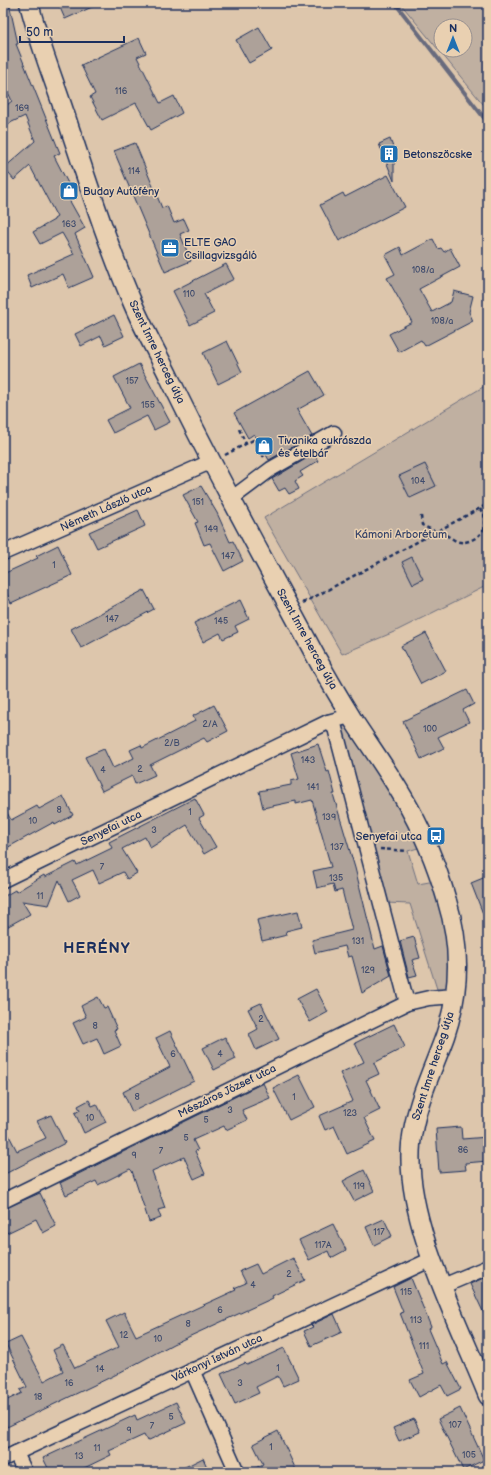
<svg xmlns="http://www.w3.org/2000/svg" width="491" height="1475" viewBox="0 0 491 1475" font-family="'Balsamiq Sans',sans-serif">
<rect width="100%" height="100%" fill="#ddc6ac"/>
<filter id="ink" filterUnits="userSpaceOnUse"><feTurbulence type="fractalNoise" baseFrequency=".025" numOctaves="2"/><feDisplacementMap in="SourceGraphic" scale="8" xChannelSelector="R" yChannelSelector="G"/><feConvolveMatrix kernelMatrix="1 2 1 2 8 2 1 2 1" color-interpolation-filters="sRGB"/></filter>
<g filter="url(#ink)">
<!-- green -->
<g fill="#c0b0a1" stroke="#6e7080" fill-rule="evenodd">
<path d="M400,3H488V110ZM441,26H465V50H441Z"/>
<path d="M488,384V585L394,632L342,654L264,518Z"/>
<path d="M348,720L421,847L408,851L418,884L435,881L449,936L448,990L437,989L410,904L385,903L335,728Z"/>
</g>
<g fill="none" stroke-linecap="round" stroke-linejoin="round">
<!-- stream -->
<path stroke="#676b7d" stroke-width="4" d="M395,3L488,123"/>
</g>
<!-- building -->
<g fill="#ada199" stroke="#1b2f5e">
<path d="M3,3H9L18,44H16L60,153L54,156L73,193L67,196L85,228L75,234L94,277L69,288L63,274L32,288L27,275L74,254L62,233L40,244L33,232L54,220V219L57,217L30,166L14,180L4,168L35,141L25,116L12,122L3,129V108L12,101L3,81Z"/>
<path d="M58,3H101L65,19Z"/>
<path d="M259,27L272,50L249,63L236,40Z"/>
<path d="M139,38L146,53L137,57L160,103L174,96L182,113L151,130L136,103L102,120L90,97L95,94L81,65Z"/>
<path d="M390,139L394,150V181L379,144Z"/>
<path d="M135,143L162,208L167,206L174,223L184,219L189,230L180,234L191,261L165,272L114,151Z"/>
<path d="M388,175L405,207L339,241L320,205L343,193L345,197Z"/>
<path d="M433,239L438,249L441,248L444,252L450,248L460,267L419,289L432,312L451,302L454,291L473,296L469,312L473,321L425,346L421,340L399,352L389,334L412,322L387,278L395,274L385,255L400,247L403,255Z"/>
<path d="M226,264L234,279L204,294L214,313L190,325L173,291Z"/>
<path d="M114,315L124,336L105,345L101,336L81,346L75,334Z"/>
<path d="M227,341L242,372L218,384L203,353Z"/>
<path d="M139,364L170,422L154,430L147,416L113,433L106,420L130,408L114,377Z"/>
<path d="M310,371L324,395L297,410L312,436L269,460L254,434L248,438L234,413Z"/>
<path d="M314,454L318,461L300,472L303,476L295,481L299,489L289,494L285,488L279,491L272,479Z"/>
<path d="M425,464L436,486L410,498L399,476Z"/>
<path d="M201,486L217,513L230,542L233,541L243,561L224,571L210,543L204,545L195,523L198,522L183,495Z"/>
<path d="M138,510L145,526L97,548L89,532Z"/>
<path d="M58,545L72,575L11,603L3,585V574L38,558L36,556Z"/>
<path d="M412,557L423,579L413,584L402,562Z"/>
<path d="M144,590L154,609L81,648L71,629Z"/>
<path d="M240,600L249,619L235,626L238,632L223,639L220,633L203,642L194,623Z"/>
<path d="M426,633L446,671L421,684L401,646Z"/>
<path d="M467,690L474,704L463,710L469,722L438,737L444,748L421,759L403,721Z"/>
<path d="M214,705L228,731L207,742L204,738L150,765L155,775L135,784L132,776L102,791L85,757L104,749L113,768L134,758L130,750L141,745L142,748L195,721L193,716Z"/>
<path d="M318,744L327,772L329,771L335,794H333L355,868L375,949L383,946L391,976L362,993L352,956L348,957L345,946L315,953L312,940L352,930L342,890L335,892L333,884L317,888L313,871L331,867L312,800L296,804V801L263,808L259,791L291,785V781L299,779L291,753Z"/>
<path d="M63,796L73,815L55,825L54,822L3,850V805L11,820L37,806L39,809Z"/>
<path d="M195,798L204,815L199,818L216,847L204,854L187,825L150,848L145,837L122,849L137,873L127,879L123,872L99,883L93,870L72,880L80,895L69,901L59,880L49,905L22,901L30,914L3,929V897L15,890L16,892L44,875L45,877L75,862L77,865L112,848L109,842Z"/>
<path d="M488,876V924H487L471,883Z"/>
<path d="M298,911L302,927L286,931L287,935L262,941L257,920Z"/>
<path d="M414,937L420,958L412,960L417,975L409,977L400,941Z"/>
<path d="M316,989L328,1012L310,1022L297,999Z"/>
<path d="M98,997L104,1008L107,1007L117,1029L114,1030L121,1046L104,1054L97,1038L83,1044L73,1023L86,1017L81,1006Z"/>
<path d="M261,1003L279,1039L256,1050L249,1034L258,1029L248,1009Z"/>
<path d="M394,1024L405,1047L374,1063L379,1074L366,1080L380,1110L364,1118L375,1141L347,1154L334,1126L325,1130L319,1116L353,1101L340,1073L364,1062L355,1043Z"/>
<path d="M170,1031L194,1081L132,1112L123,1092L170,1067L156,1038Z"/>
<path d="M225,1037L236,1059L214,1070L203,1048Z"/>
<path d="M299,1075L315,1107L289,1120L273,1088Z"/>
<path d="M263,1083L270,1098L242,1110L247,1120L226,1130L224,1126L193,1140L198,1150L195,1151L205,1174L194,1179L184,1157L152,1171L165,1208L158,1210L161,1218L149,1222L132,1171L130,1169L98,1185L96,1181L66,1195L60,1183Z"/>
<path d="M89,1100L92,1106L97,1104L106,1122L84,1133L75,1113L80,1110L78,1106Z"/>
<path d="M51,1115L65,1143L3,1175V1124L17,1151L46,1138L37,1121Z"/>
<path d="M461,1127L462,1139L488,1137V1161L465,1163L466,1170L439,1172L436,1129Z"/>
<path d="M364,1170L374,1191L354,1201L343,1181Z"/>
<path d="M40,1193L56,1226L43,1233L36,1219L7,1233L3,1225V1209Z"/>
<path d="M384,1219L392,1236L374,1245L366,1227Z"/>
<path d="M333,1224L346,1250L331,1258L328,1251L309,1260L299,1240Z"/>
<path d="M293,1258L305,1280L272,1296L273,1298L173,1344L115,1375L7,1427L3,1418V1402L22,1393L20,1390L27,1387L6,1344L21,1337L44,1381L63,1371L53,1350L63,1345L75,1368L119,1347L106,1321L124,1312L136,1336L236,1290L234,1288L246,1283L240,1271L256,1264L261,1274Z"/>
<path d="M488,1276V1322L470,1284Z"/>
<path d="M411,1278L431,1327L428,1329L443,1364L447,1362L461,1389L447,1396L441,1385L419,1397L410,1380L424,1374L400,1313L403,1312L393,1287Z"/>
<path d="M334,1314L342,1332L311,1346L304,1331L313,1327L311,1325Z"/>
<path d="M284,1348L299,1379L283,1386L278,1376L256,1387L259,1393L235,1404L221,1374L245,1363L247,1365Z"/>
<path d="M176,1402L186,1423L147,1441L144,1435L109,1451L111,1455L76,1472H50L43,1458L135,1415L137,1420Z"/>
<path d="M460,1408L484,1460L463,1470L438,1419Z"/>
<path d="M414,1419L420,1432L399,1441L393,1428Z"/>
<path d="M278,1431L297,1472H248L263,1464L253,1444Z"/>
<path d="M203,1458L209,1472H175Z"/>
</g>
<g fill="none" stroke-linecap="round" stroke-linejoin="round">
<defs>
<g id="minor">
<path d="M231,499L271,469L334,433"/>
<path d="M3,553L210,462"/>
<path d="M328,722L335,728L407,1003"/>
<path d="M3,880L328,722L350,716"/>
<path d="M3,1201L407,1003L429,998L455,996"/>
<path d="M443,1286L488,1267"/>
<path d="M192,1370L237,1472"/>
<path d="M16,1453L25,1472"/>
<path d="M3,1459L432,1259"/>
</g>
<path id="major" d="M29,3C39,44 56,85 69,126C89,186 108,246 133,304C144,330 158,354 170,379C215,473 266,563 315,655C327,677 340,699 353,720C370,746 388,771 403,797C422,829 437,866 447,901C461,946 460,992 445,1036C432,1072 415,1105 411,1144C404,1221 460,1325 488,1396"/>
</defs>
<!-- minor casing -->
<use href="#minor" stroke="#1b2f5e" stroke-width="17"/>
<!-- major casing -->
<use href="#major" stroke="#1b2f5e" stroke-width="21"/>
<!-- path -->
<g stroke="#1b2f5e" stroke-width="2.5" stroke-dasharray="4 3" stroke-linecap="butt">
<path d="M239,429L246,444"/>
<path d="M225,455L253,440L264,457"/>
<path d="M421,516L422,525C429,529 437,532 445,535C449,536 452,539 456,541C466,545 480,538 484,528C487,520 485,516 480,509"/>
<path d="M303,603L488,504"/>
<path d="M380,849L408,851"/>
</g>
<!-- minor -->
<use href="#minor" stroke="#e9d0b1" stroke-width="14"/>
<!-- major -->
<use href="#major" stroke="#e9d0b1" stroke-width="18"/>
</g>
</g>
<!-- icons -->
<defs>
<symbol id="building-square" viewBox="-11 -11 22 22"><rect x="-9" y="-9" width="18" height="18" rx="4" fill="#1f6fb2" stroke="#e9d0b1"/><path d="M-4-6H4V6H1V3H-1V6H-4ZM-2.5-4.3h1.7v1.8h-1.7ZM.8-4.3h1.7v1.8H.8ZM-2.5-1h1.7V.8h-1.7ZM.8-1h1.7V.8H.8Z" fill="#fff"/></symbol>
<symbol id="shop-square" viewBox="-11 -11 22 22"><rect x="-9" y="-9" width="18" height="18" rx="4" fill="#1f6fb2" stroke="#e9d0b1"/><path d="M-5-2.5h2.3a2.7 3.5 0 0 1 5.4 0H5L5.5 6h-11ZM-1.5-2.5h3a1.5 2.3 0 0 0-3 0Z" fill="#fff"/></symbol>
<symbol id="office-square" viewBox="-11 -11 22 22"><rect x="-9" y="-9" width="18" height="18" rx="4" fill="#1f6fb2" stroke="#e9d0b1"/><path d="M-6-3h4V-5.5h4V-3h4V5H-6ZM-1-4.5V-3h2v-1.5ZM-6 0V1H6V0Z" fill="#fff"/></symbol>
<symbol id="bus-square" viewBox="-11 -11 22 22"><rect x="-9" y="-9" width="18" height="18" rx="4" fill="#1f6fb2" stroke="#e9d0b1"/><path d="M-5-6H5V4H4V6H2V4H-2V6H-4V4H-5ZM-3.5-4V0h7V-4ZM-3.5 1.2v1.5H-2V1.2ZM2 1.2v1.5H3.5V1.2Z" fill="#fff"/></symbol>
</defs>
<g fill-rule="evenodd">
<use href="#building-square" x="378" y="143" width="22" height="22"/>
<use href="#shop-square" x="58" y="180" width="22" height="22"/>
<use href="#office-square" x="159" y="237" width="22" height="22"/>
<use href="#shop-square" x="253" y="435" width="22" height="22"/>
<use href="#bus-square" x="425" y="825" width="22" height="22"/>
</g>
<g text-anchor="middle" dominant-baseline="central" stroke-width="3" stroke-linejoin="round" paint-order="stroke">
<!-- number labels -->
<g font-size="9" fill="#404c6d">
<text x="121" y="91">116</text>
<text x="22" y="108">169</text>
<text x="134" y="171">114</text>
<text x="69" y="224">163</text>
<text x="423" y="270">108/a</text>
<text x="189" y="294">110</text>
<text x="442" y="321">108/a</text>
<text x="132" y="381">157</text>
<text x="148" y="405">155</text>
<text x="418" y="481">104</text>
<text x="198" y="502">151</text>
<text x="211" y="529">149</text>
<text x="228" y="556">147</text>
<text x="54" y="565">1</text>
<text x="112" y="619">147</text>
<text x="221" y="621">145</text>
<text x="210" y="724">2/A</text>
<text x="430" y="729">100</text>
<text x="172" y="743">2/B</text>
<text x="308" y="760">143</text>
<text x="140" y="769">2</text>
<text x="103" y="770">4</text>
<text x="313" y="787">141</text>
<text x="59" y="810">8</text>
<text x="190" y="812">1</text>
<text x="329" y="817">139</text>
<text x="33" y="821">10</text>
<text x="154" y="830">3</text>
<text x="337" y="847">137</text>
<text x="102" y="867">7</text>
<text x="336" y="878">135</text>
<text x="40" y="896">11</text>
<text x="358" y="941">131</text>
<text x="368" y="970">129</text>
<text x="261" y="1019">2</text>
<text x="95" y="1026">8</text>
<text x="173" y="1054">6</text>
<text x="220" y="1054">4</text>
<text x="137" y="1097">8</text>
<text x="294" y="1097">1</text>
<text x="230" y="1110">3</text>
<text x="350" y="1113">123</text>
<text x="90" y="1118">10</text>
<text x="206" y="1120">5</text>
<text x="186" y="1138">5</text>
<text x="463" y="1150">86</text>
<text x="161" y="1151">7</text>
<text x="134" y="1155">9</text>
<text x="359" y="1186">119</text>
<text x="379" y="1232">117</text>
<text x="323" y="1245">117A</text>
<text x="289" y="1274">2</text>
<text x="253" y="1285">4</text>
<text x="406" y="1292">115</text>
<text x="220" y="1310">6</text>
<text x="416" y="1320">113</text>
<text x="188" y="1324">8</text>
<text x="124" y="1335">12</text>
<text x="158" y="1339">10</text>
<text x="424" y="1346">111</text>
<text x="278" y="1368">1</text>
<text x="100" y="1369">14</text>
<text x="69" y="1383">16</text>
<text x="240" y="1383">3</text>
<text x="38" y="1397">18</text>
<text x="171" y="1417">5</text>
<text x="455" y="1425">107</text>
<text x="152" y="1426">7</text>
<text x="129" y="1430">9</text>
<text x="271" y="1447">1</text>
<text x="97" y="1448">11</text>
<text x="469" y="1455">105</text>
<text x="79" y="1456">13</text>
</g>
<!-- poi labels -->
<g font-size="11" fill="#1b2f5e" stroke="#e9d0b1" text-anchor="start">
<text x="403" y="154">Betonszöcske</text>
<text x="83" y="191">Buday Autófény</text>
<text x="184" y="242">ELTE GAO<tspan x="184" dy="13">Csillagvizsgáló</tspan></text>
<text x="278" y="440">Tivanika cukrászda<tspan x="278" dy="13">és ételbár</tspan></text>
<text x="422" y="836" text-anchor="end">Senyefai utca</text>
</g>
<!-- street labels -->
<g font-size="11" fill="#1b2f5e" stroke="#e9d0b1">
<text transform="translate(157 352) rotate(64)">Szent Imre herceg útja</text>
<text transform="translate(106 508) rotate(-24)">Németh László utca</text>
<text transform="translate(307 639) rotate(61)">Szent Imre herceg útja</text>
<text transform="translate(111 828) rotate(-26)">Senyefai utca</text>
<text transform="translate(433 1066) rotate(-72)">Szent Imre herceg útja</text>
<text transform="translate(227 1091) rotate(-26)">Mészáros József utca</text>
<text transform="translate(217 1358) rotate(-25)">Várkonyi István utca</text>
</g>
<!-- park labels -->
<g font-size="11" fill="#344268" stroke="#e9d0b1">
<text x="401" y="534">Kámoni Arborétum</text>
</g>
<!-- district labels -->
<g font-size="15" font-weight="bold" letter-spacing="1" fill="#1b2f5e" stroke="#e9d0b1">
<text x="97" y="948">HERÉNY</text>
</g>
</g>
<!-- margin -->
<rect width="491" height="1475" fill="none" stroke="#e9d0b1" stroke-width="16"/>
<rect x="8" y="8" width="475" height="1459" fill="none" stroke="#1b2f5e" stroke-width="1.5" filter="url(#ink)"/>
<!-- north arrow -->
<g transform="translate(453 38)"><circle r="19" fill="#e9d0b1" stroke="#979090"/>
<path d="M0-3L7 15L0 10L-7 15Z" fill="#1f6fb2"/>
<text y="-6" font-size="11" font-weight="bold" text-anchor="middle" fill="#1b2f5e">N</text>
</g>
<!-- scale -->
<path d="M20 36v6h104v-6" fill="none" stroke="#1b2f5e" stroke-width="2"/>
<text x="26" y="36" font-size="12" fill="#1b2f5e" stroke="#e9d0b1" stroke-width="3" paint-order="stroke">50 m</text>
</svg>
